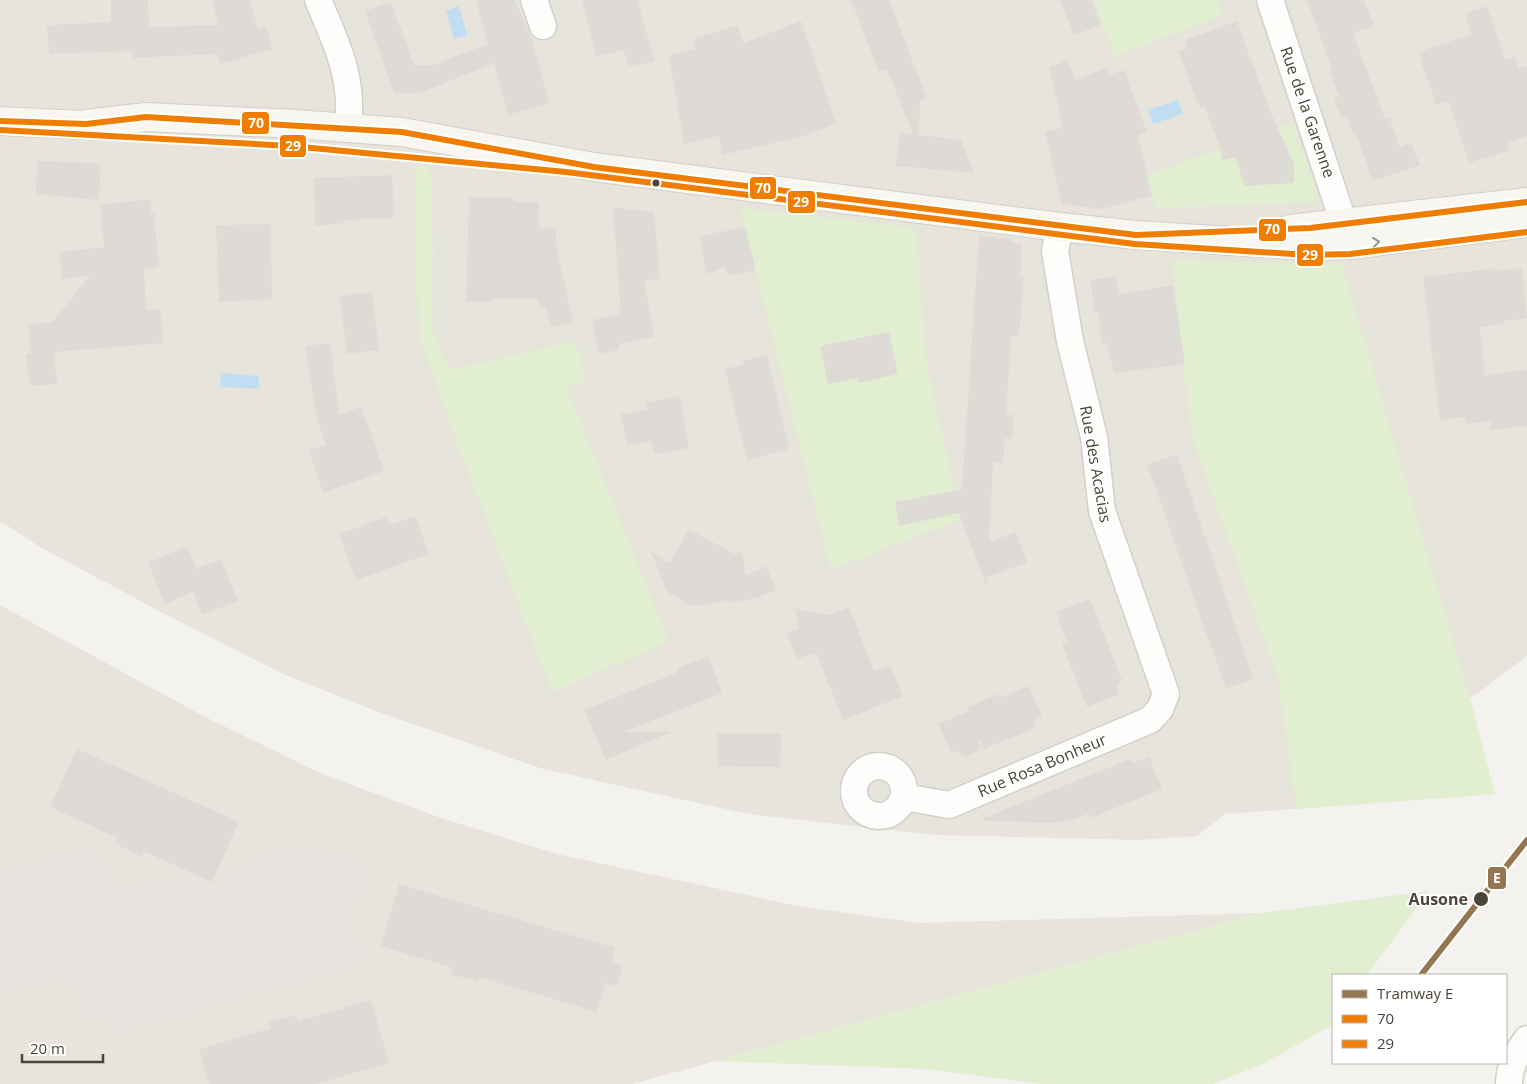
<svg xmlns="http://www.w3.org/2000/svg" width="1527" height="1084" viewBox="0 0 1527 1084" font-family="'Open Sans',sans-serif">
<rect width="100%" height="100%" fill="#f4f2ee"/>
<!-- residential -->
<g fill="#e7e4dc">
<path d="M0,0H1527V656L1470,699L1495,794L1225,814L1197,836L1139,840L935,835L749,814L543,769L381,713L283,674L161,612L42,548L0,521Z"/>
<path d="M0,605L203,716L320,773L441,818L557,854L797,906L919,923L1261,913L632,1084H0Z"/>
</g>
<!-- green -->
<g fill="#e1eecf">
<path d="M1094,0H1217L1223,15L1115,56Z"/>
<path d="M1291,123L1320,202L1155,208L1147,175Z"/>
<path d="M414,165L430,168L434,252L433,332L449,370L576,341L585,382L566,387L669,641L552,692L464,461L419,336Z"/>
<path d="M740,208L916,228L926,361L961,519L831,570Z"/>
<path d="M1172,260L1342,265L1470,699L1495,794L1296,809L1278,678L1192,437Z"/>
<path d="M1429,891L1367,975H1333V1021L1330,1026L1263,1064L1213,1084H1042L925,1069L716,1061L1261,913Z"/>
</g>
<!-- parking -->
<path fill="#e6e3df" d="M295,844L370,867L353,921L364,963L114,1032L108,1010L79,1017L68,976L1,994L0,873L99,845L113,894L181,875L219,893L231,868Z"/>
<!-- water -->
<g fill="#c0ddf1">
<path d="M459,6L467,35L454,39L446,11Z"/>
<path d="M1178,100L1183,114L1153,124L1148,110Z"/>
<path d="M221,373L258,376L260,389L220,387Z"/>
</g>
<!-- building -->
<g fill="#dedbd6">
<path d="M111,0H148L149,27L219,25L212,0H250L258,29L266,27L273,49L220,64L217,54L132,58V51L49,54L47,25L111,22Z"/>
<path d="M476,0H515L532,40L549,103L508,115L494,63L420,93H394L365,11L391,2L414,65H433L488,44Z"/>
<path d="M582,0H637L655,62L628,66L624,50L596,57Z"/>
<path d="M851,0H889L927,98L920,100L919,135L961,140L974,173L896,166L900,133L913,134L887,69L879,72Z"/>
<path d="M1060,0H1091L1101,25L1074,35Z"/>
<path d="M1307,0H1364L1374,26L1353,33L1385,119L1389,117L1400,147L1411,143L1420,165L1373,181L1355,131L1352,132L1347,117L1342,119L1334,99L1339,96L1329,70L1332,69Z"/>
<path d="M1487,6L1505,60L1515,57L1519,68L1527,66V136L1507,143L1509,150L1469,163L1448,101L1436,105L1418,52L1472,34L1465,13Z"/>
<path d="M801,21L836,124L804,136L722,155L719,136L684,144L669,55L696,49L693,39L737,25L744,43Z"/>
<path d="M1237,21L1270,111L1294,163V183L1244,186L1236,157L1222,160L1220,148L1205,107L1201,108L1198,104L1178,51L1187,48L1185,40Z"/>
<path d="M1067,60L1076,80L1107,68L1110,75L1124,70L1147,132L1138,135L1152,196L1102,209L1062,204L1045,132L1063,127L1049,68Z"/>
<path d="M37,161L101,163L99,200L36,194Z"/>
<path d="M392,175L394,218L343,220V223L315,226L314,178Z"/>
<path d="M469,198H513L515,202H539V228L556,227V244L573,323L551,327L546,308L540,309L538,298L493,299V302H466Z"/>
<path d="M150,199L151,213H154L159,267L144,269L146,310L160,309L163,343L54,352L57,384L30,386L26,354H31L28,324L53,322L90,275L62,279L59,252L104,247L100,205Z"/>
<path d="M613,207L654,212L660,279L644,280L654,337L619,344V350L598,354L592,320L621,314Z"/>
<path d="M271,224L272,299L219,302L216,225Z"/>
<path d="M745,227L756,270L728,276L725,267L706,274L700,236Z"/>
<path d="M979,235L1011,239V242L1022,244L1020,277H1024L1019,336H1011L1006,415H1014L1012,439L1005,438L1003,463L993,462L989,542L1016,532L1027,563L987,577V588L959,513L899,526L895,502L962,489Z"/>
<path d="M1497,268L1498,271L1522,268L1527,318L1504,321V324L1480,327L1485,375L1527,370V426L1491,430L1490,421L1466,424L1465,417L1440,420L1423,277Z"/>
<path d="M1116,276L1119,294L1173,285L1185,364L1114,373L1107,343L1102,344L1098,312L1094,313L1091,280Z"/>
<path d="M372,292L379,350L347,354L340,296Z"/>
<path d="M889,332L898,374L858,383L857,378L828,384L820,346Z"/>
<path d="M330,343L339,415L361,407L384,471L323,493L309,450L326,445L316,415L305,346Z"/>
<path d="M767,355L789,449L747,460L725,369L744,364L743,361Z"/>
<path d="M680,396L689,448L654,454L652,441L627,445L621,414L647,410L646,402Z"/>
<path d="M1177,454L1253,679L1226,689L1147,464Z"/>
<path d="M415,516L429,554L356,580L339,534L386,517L389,525Z"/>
<path d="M689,529L734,554L742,552L746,575L766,566L776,590L756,598L729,603V600L693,606L667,592L651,552L670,563Z"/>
<path d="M187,546L196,569L221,559L238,601L202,615L193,592L165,604L148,563Z"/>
<path d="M1090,599L1122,680L1117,687L1119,694L1087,707L1062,644L1067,642L1056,612Z"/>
<path d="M849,607L874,671L890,665L903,696L843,720L816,653L797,659L787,633L799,628L795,609L829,615Z"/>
<path d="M708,656L722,693L624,732H671L606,760L584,710L678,672L677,669Z"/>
<path d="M1029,686L1042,717L1036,719L1033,729L984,749L979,738V751L965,757L957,751L952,754L938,724L969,711L968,707L998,694L999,698Z"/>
<path d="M718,733L781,734L780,767L718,766Z"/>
<path d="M77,749L239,822L212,882L143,851L141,856L126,849L116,844L118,838L50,807Z"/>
<path d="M1149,757L1162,789L1090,818L1088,814L1068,821L1046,823L979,820L1130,759L1132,763Z"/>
<path d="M399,884L615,948L611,962L623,965L616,986L605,983L597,1012L479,977L478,982L451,974L453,968L381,946Z"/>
<path d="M371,1000L389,1063L316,1084H209L199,1049L271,1028L269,1022L296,1015L298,1021Z"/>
</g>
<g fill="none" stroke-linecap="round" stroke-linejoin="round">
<defs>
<g id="street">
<path d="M318,0C337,45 354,78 348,128"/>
<path d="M534,0L543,26"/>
<path d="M1270,0L1344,224"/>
<circle cx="879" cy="791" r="25"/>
<path d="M904,797L949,805L1150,720L1160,709L1166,694L1102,511L1094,437L1070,341L1055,251L1060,227"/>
<path d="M1509,1084C1509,1067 1517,1053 1527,1039"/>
</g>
<g id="secondary">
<path d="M0,121L104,126"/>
<path d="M86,124L146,117L295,124L402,132L594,167L1060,227L1136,235L1309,246L1350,245L1527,223"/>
<path d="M1290,229L1527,202"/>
</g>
</defs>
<!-- street casing -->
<use href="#street" stroke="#d2d0cb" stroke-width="29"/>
<!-- secondary casing -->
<use href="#secondary" stroke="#d3cfc5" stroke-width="30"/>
<!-- street -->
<use href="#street" stroke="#fdfdfc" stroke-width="26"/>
<!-- secondary -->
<use href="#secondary" stroke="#f7f6f1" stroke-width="28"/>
<defs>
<path id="bus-1" d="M0,121L86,124L146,117L402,132L594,167L1136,235L1310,228L1527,202"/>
<path id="bus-2" d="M0,130L291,146L566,172L1135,244L1308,255L1350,254L1527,232"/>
</defs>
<!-- bus-1 casing -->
<use href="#bus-1" stroke="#fff" stroke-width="10"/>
<!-- bus-2 casing -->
<use href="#bus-2" stroke="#fff" stroke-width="10"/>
<!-- bus-1 -->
<use href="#bus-1" stroke="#ee7d00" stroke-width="6"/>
<!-- bus-2 -->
<use href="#bus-2" stroke="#ee7d00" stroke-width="6"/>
<defs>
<path id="tram-1" d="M1421,975L1527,840"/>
</defs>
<!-- tram-1 casing -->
<use href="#tram-1" stroke="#fff" stroke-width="10"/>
<!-- tram-1 -->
<use href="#tram-1" stroke="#967651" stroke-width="6"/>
</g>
<!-- one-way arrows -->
<defs><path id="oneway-chevron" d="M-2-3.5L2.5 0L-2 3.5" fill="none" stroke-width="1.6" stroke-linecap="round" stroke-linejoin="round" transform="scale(1.25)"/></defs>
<use stroke="#98948c" href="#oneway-chevron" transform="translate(1376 242) rotate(-7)"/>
<!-- markers -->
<g fill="#4b4439" stroke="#fff" stroke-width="2">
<circle cx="656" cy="183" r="4.5"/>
<circle cx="1481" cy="899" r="8"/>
</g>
<g text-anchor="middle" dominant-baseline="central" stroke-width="4" stroke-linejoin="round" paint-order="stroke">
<!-- street labels -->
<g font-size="16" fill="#4b4439" stroke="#fff">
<text transform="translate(1308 112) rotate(71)">Rue de la Garenne</text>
<text transform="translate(1096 464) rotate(80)">Rue des Acacias</text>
<text transform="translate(1042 765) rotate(-23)">Rue Rosa Bonheur</text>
</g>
<!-- stop labels -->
<g font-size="16" font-weight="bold" fill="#4b4439" stroke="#fff" text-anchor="end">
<text x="1468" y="899">Ausone</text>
</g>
</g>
<g stroke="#fff" stroke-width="2">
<rect x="241" y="111" width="29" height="24" rx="5" fill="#ee7d00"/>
<rect x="279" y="134" width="28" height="24" rx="5" fill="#ee7d00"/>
<rect x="749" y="176" width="28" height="24" rx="5" fill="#ee7d00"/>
<rect x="787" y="190" width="29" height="24" rx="5" fill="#ee7d00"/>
<rect x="1258" y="218" width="29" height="24" rx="5" fill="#ee7d00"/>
<rect x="1296" y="243" width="28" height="24" rx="5" fill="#ee7d00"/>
<rect x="1487" y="866" width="20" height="24" rx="5" fill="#967651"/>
</g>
<g font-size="14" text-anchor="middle" font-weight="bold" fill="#fff">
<text x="256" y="128">70</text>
<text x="293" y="151">29</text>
<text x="763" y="193">70</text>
<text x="801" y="207">29</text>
<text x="1272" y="234">70</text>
<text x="1310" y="260">29</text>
<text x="1497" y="883">E</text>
</g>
<!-- legend -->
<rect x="1332" y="974" width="175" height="90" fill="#ffffff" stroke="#b7b4b0"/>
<rect x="1342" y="990" width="25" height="8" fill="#967651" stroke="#b7b4b0"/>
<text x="1377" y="999" font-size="15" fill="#4b4439">Tramway E</text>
<rect x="1342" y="1015" width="25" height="8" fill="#ee7d00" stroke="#b7b4b0"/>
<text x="1377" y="1024" font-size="15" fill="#4b4439">70</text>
<rect x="1342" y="1040" width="25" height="8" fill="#ee7d00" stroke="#b7b4b0"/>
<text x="1377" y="1049" font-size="15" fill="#4b4439">29</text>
<!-- scale -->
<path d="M22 1054v8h81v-8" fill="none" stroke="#4b4439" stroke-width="2.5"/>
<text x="30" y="1054" font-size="15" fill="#4b4439" stroke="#ffffff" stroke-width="4" paint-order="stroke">20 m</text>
</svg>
